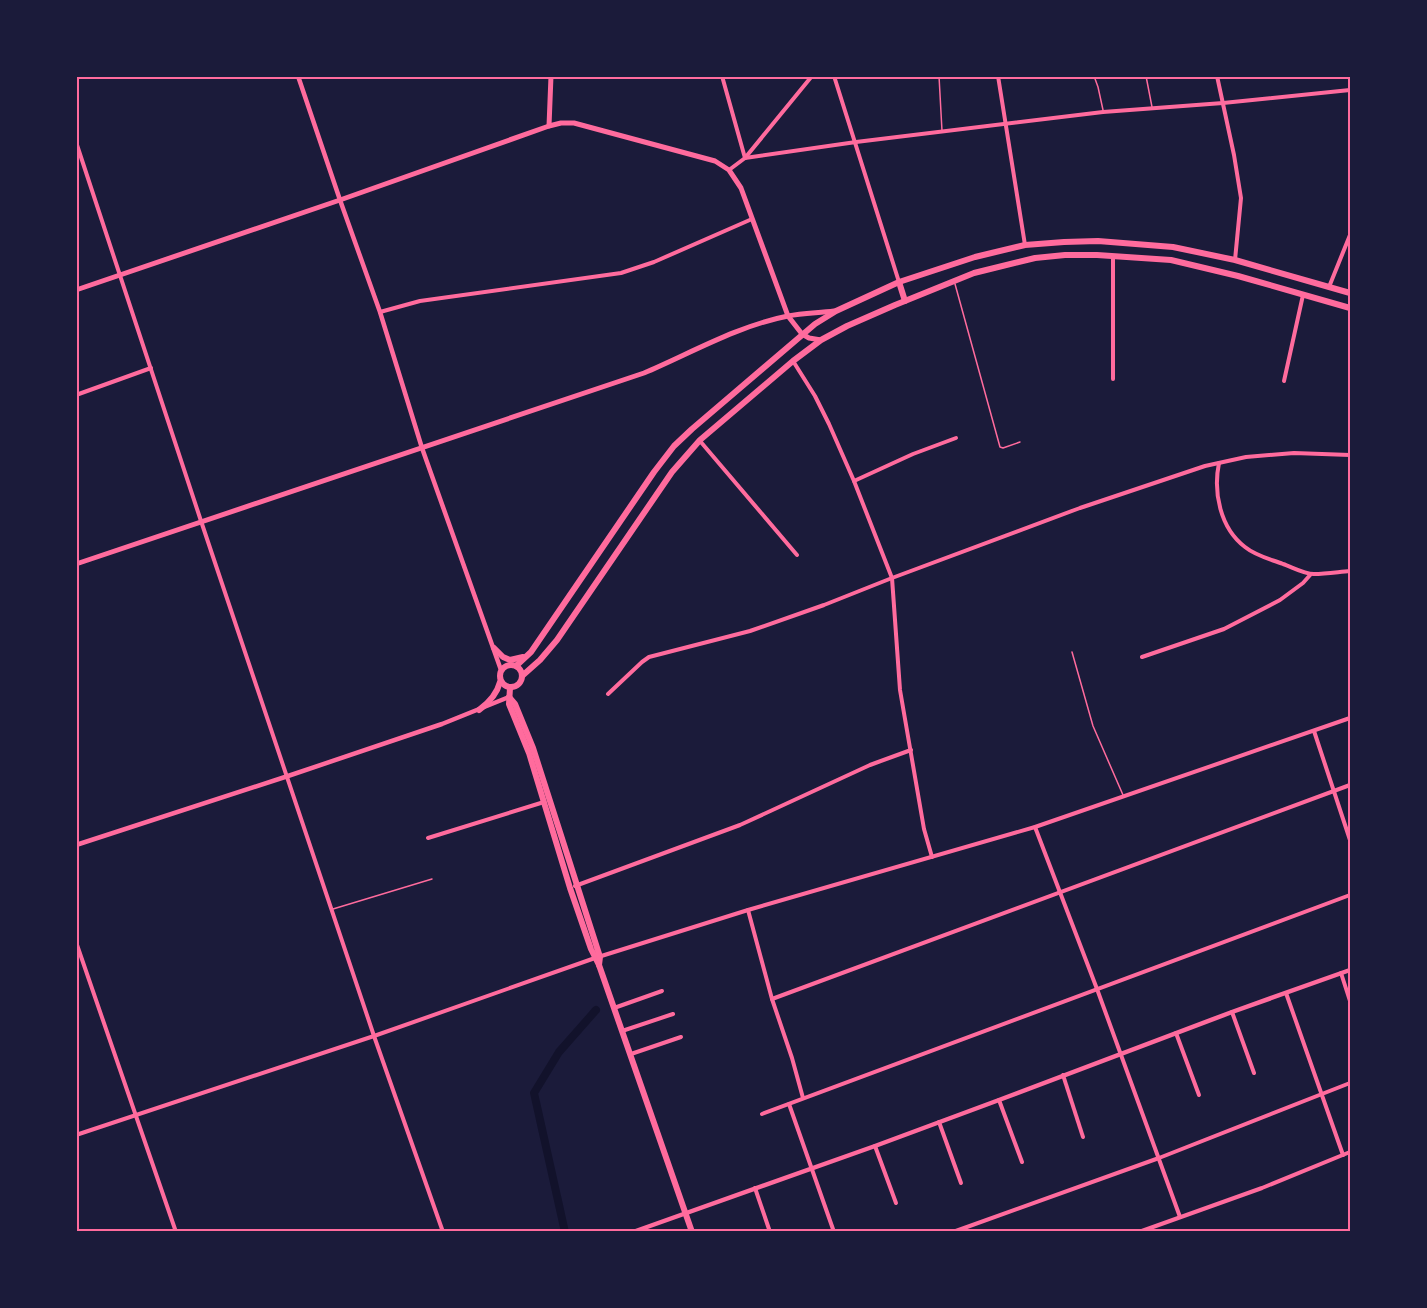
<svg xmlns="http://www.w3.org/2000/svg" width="1427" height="1308" viewBox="0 0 1427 1308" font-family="Karla,sans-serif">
<rect width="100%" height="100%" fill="#1b1b3a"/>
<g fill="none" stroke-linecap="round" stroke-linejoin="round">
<!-- canal -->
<path stroke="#12122b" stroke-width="8" d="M565,1232L534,1093L559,1052L596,1010"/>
<!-- service -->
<g stroke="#ff6b9d" stroke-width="1.5">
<path d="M939,76L942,131"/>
<path d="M1094,76L1098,87L1103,110"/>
<path d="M1146,76L1152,107"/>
<path d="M955,284L1000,447L1003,448L1020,442"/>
<path d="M1072,652L1093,726L1123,795"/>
<path d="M333,909L432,879"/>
</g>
<!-- minor -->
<g stroke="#ff6b9d" stroke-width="4">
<path d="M722,76L745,158"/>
<path d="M834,76L899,282"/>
<path d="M998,76L1025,245"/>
<path d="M1217,76L1234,155L1241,198L1235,260"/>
<path d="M76,142L201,521L374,1036L443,1232"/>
<path d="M745,158L856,142L1103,112L1223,103L1350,90"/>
<path d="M729,170L745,158L812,76"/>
<path d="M1113,257V379"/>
<path d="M1329,287L1350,235"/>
<path d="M380,312L420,301L621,273L654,262L752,219"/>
<path d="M793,361L815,396L829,424L854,481L892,578L900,690L924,829L932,857"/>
<path d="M1284,381L1303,295"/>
<path d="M76,395L151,368"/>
<path d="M700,441L797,555"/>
<path d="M1219,463C1213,492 1220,528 1245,547C1256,556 1270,559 1283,564C1292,567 1304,574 1314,574C1326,574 1338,572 1350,571"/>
<path d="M854,481L913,454L956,438"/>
<path d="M1142,657L1224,629L1280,600L1303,583L1311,574"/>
<path d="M608,694L642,662L649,657L750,631L824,605L892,578L1080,508L1205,466L1246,457L1294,453L1350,455"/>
<path d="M1314,731L1350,840"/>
<path d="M1035,827L1097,989L1180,1217"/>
<path d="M428,838L544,802"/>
<path d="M575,886L740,825L870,765L911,750"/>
<path d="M748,910L772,999L792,1058L803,1098"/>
<path d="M76,942L176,1232"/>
<path d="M1341,973L1350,1001"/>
<path d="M1286,993L1343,1155"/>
<path d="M772,999L1350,785"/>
<path d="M614,1008L662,991"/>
<path d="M1232,1012L1254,1073"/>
<path d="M622,1031L673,1014"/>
<path d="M1176,1033L1199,1095"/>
<path d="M631,1054L681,1037"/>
<path d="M1063,1075L1083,1137"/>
<path d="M999,1100L1022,1162"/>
<path d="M789,1104L834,1232"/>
<path d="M762,1114L1350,895"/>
<path d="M939,1122L961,1183"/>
<path d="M76,1135L374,1036L595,958L748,910L1035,827L1350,718"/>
<path d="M875,1146L896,1203"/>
<path d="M755,1188L770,1232"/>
<path d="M953,1232L1159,1158L1350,1083"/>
<path d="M1139,1232L1262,1188L1350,1152"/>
</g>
<!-- tertiary -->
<g stroke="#ff6b9d" stroke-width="4.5">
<path d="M298,76L340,200L380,312L422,448L501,670"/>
<path d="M76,845L288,776L442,724L509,697"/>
<path d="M633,1232L875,1146L999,1100L1232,1012L1350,970"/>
</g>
<!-- secondary -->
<g stroke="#ff6b9d" stroke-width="5">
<path d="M549,126L551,76"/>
<path d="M76,290L340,200L549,126L561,123H574L715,161L729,170L741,188L788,316L802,334L809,338L821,340"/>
<path d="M76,564L644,373C691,353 737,326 788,316C803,313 819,313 834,311"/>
</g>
<!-- primary -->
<g stroke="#ff6b9d" stroke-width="6">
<path d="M899,282L905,301"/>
<path d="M494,648L503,657L510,660L523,657"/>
<circle cx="511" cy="676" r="11"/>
<path d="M516,666L531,652L654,472L674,446L692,429L815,324L836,311L899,282L975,257L1025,245L1064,242L1098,241L1173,247L1235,260L1350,293"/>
<path d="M522,676L540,660L557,640L672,472L700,440L793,361L821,340L847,326L895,305L974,273L1035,258L1065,255H1097L1171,260L1238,276L1350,308"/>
<path d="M510,688L509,704L529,753L570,888L591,949L599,965L692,1232"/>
<path d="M509,697L515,704L533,748L600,957L599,965"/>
<path d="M479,710C490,702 497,694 500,682"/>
</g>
</g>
<!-- border -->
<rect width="1427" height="1308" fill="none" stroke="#1b1b3a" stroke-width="156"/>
<rect x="78" y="78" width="1271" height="1152" fill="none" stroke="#ff6b9d" stroke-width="2"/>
</svg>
